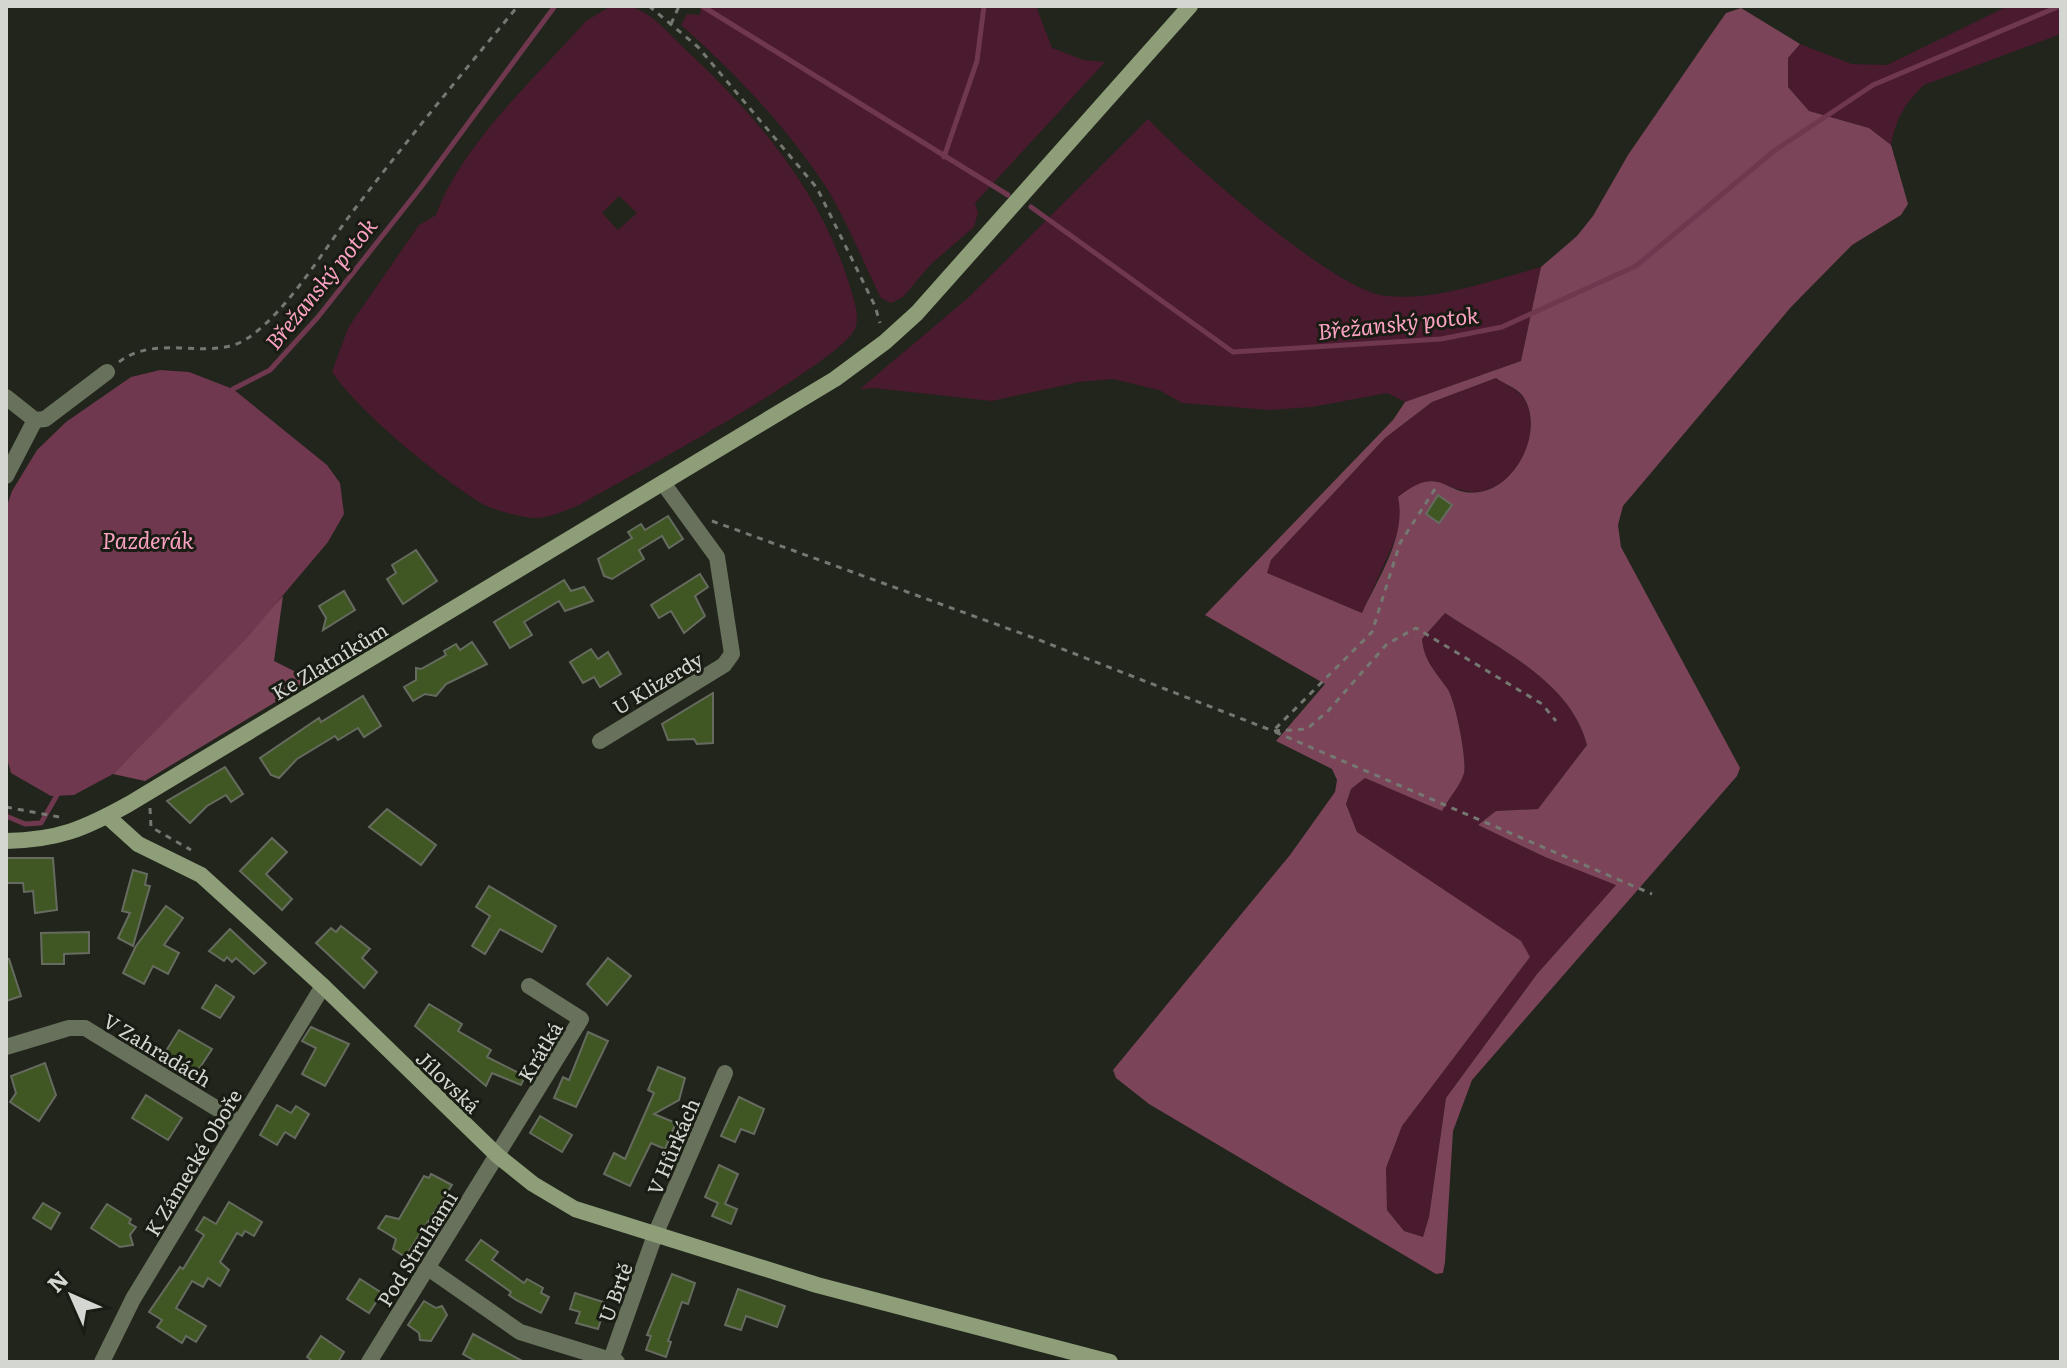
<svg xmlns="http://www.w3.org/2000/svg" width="2067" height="1368" viewBox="0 0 2067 1368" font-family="Literata,serif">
<rect width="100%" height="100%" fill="#21251c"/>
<!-- green -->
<g fill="#4a1a2e" fill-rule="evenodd">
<path d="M611,6C618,6 628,5 635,8C655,16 670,35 686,50C757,116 822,193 850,287C854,299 860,317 855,329C839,364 625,479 579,505C564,511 548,519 532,518C517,516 492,510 479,502C434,473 362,415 332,372L348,328L419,225L436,215C461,145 536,77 586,21ZM619,196L637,213L618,230L602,213Z"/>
<path d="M701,6H1036L1052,48L1083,60L1105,62L975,203L978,213L974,227L931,264L903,297L891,303L881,298C863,262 847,221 826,187C787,127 734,72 681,25L687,14L700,15Z"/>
<path d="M2008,6H2061V34L1924,85C1904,104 1896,119 1891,145L1869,128L1809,111L1788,87V58L1800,44L1852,64L1887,65Z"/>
<path d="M1148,119C1186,159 1335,292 1386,296C1437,301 1492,280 1541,267L1521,361L1405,402L1387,393L1312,407L1270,410L1182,403L1159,390L1113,379L1079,382L992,401L874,388L860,389L969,297Z"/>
<path d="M1496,378C1504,383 1516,389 1522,396C1545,426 1520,483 1483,491C1467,495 1450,486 1435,481L1401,511L1399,531L1362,613L1266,573L1271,560L1385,438L1432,402Z"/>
<path d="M1445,613C1497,648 1571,681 1587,745L1538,809L1496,811L1478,825L1545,857L1617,884L1537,974L1446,1098L1429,1217L1423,1237L1404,1231L1387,1210L1386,1168L1402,1126L1530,957L1357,832L1346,804L1351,789L1365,778L1442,810C1448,799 1461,785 1464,772C1467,758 1455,700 1447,688C1435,671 1424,661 1422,639Z"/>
</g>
<!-- forest -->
<g fill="#7b4459" fill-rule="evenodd">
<path d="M1741,8L1800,44L1788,58V87L1809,111L1869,128L1891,145L1908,204L1901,215L1852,245L1791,307L1623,506L1618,525L1621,547L1740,768L1737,776L1472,1080L1453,1131L1445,1262L1443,1273L1436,1274L1149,1104L1116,1078L1113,1070L1290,855L1335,792L1337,780L1332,769L1276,741L1325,684L1205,615L1393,420L1405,402L1521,361L1541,267L1577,236L1593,216L1628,155L1705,43L1726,13ZM1496,378C1503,383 1516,388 1522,395C1545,426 1520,482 1484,491C1445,501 1444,460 1398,497C1407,536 1378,578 1362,613L1267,573L1271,560L1385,438L1432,402ZM1445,613C1497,648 1571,681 1587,745L1538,809L1496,811L1478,825L1545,857L1616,885L1537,974L1446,1098L1429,1217L1423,1237L1404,1231L1387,1210L1386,1168L1402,1126L1530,957L1521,941L1357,832L1346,804L1351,789L1365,778L1442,811C1448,799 1461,785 1464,773C1467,758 1455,699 1447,688C1435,671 1424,661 1422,639Z"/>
<path d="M283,596L274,661L312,680L145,781L113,774Z"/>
</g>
<!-- water -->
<path fill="#6f384e" d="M160,370L189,372L233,389L327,465L340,483L344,514L328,542L246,639L113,774L74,795L51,796L11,773L6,755V508L12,491L37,450L66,422L131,377Z"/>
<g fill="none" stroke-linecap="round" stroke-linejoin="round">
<!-- stream -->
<g stroke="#6f384e" stroke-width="5">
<path d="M702,6L1008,195"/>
<path d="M944,157L977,61L984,6"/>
<path d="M1031,207L1233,352L1441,339L1502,327L1636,266L1774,151L1873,85L2060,6"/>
<path d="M230,395L233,389L270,370L318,317L421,187L555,6"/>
<path d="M6,816L25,824L41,823L60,790"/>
</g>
</g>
<!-- building -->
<g fill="#415723" stroke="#666b60" stroke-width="2">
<path d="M1438,495L1452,505L1439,523L1426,514Z"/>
<path d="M668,516L683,539L669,548L662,536L639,550L644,559L612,579L604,576L598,559L632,538L628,532L641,524L645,530Z"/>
<path d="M416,550L437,581L403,604L387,579L396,573L392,565Z"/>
<path d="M700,574L708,587L695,596L705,616L684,633L671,611L659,618L651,605Z"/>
<path d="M564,580L571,591L584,587L593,601L565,611L559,601L524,622L532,635L510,648L494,622Z"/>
<path d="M344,591L355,610L323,630L326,618L319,606Z"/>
<path d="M472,642L487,664L446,684L436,696L425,694L413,701L404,687L416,680V668L421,669L446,655L444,651L456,644L460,650Z"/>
<path d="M591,649L598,659L608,652L621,674L600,687L594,677L583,683L570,662Z"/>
<path d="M713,693V743L697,744L694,739L668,740L662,724Z"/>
<path d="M363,696L381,726L364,737L358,728L338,740L335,736L297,759L279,778L271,775L260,758L319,718L321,722Z"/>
<path d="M225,767L243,794L231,802L226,795L207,806L190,823L167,801Z"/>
<path d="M387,809L436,845L421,865L369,827Z"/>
<path d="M272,838L287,852L266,874L292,899L282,910L240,871Z"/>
<path d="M6,858H53L57,910L35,913L33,891L24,892L23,883H6Z"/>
<path d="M133,870L147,874L145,885L150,886L133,946L118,938L130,913L122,911Z"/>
<path d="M489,886L556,926L542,952L500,929L485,954L472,946L490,916L476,907Z"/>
<path d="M166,906L183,918L164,945L179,953L168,974L153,966L144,984L123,973L136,946Z"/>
<path d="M341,926L370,949L362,958L377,972L364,988L316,943L331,928L336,932Z"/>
<path d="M230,929L266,963L254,974L236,958L232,962L227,957L224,961L209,951Z"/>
<path d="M89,932V953L64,954V964H42L41,933Z"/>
<path d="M608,958L631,976L607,1005L587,984Z"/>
<path d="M6,959H9L21,996L6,1001Z"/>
<path d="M216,985L234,997L220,1018L202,1008Z"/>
<path d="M429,1004L462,1024L458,1031L491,1050L487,1057L525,1076L521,1085L492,1073L486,1086L415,1026Z"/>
<path d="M311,1027L349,1044L325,1086L302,1074L316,1048L302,1041Z"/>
<path d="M179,1030L212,1049L195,1075L161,1059Z"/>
<path d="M588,1032L608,1041L576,1107L554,1098L563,1077L569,1080Z"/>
<path d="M45,1063L56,1095L39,1121L10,1102L16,1093L11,1076Z"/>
<path d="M658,1067L685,1078L679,1100L654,1114L676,1123L665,1149L651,1143L630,1186L604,1174L614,1153L625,1159L654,1093L648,1090Z"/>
<path d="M146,1095L182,1118L168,1140L132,1118Z"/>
<path d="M739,1097L764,1109L754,1134L741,1129L735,1142L721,1136Z"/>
<path d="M277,1105L291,1113L296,1106L309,1114L295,1138L285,1132L277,1145L260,1135Z"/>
<path d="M540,1116L572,1135L562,1152L530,1133Z"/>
<path d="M719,1165L738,1174L725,1204L737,1209L731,1224L712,1216L718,1203L705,1197Z"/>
<path d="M431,1174L452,1185L405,1257L393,1249L396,1239L378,1228L386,1216L399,1219L424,1176L429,1178Z"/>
<path d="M229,1202L262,1222L254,1236L245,1231L242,1236L237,1233L220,1262L229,1270L220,1286L208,1278L203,1287L192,1281L176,1308L206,1326L196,1342L186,1336L182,1343L157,1327L162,1320L149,1312L180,1267L183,1269L204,1235L196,1230L204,1217L216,1224Z"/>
<path d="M43,1203L60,1213L51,1229L33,1218Z"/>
<path d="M107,1204L131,1219L129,1223L136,1227L130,1235L133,1245L120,1247L91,1228Z"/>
<path d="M481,1240L498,1252L492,1260L524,1283L527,1279L543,1288L541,1293L549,1297L541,1313L516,1300L509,1295L511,1292L466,1260Z"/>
<path d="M672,1274L695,1283L688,1304L682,1302L668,1341L671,1342L666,1357L646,1350L651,1336L647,1335Z"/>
<path d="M360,1279L382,1293L369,1313L347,1299Z"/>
<path d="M738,1289L785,1306L777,1327L746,1316L741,1330L725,1325Z"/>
<path d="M575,1293L606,1303L598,1329L576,1323L580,1312L570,1309Z"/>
<path d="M424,1301L436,1308L442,1306L447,1315L431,1341L420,1340L419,1333L408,1325Z"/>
<path d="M473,1334L524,1362H477L463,1354Z"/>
<path d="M321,1336L344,1352L338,1362H314L307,1357Z"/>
</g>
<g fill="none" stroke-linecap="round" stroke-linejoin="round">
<!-- path -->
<g stroke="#757871" stroke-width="3" stroke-dasharray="6 6" stroke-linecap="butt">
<path d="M649,6L698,47L817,188L875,306L880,323"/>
<path d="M671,24L679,6"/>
<path d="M119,362C158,332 212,363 248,338C290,309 325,247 357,206C409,138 463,72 518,6"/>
<path d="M1435,489L1400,543L1372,632L1273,731L1652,894"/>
<path d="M712,521L1034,638L1273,731L1307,729L1328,711L1387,644L1416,628L1542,704L1556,721"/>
<path d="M6,807L59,817"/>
<path d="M150,808L151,827L191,850"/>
</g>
<!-- street -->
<g stroke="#67715b" stroke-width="16">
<path d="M6,397L35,420L45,419L107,372"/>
<path d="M6,476L35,420"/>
<path d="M600,741L724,665L732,654L717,557L663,483"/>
<path d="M6,1047L69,1028H85L239,1122"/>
<path d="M428,1268L520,1332L617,1362"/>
<path d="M102,1362L133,1299L323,986"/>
<path d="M369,1362L581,1019L529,986"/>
<path d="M610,1362L655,1235L725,1073"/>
</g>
<!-- secondary -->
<g stroke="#8d9e79" stroke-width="16">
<path d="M107,816L138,844L201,875L323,986L498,1156L533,1184L575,1209L817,1285L1110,1362"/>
<path d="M6,841C58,840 84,829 129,804L835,379L885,342L917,313L1190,6"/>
</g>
</g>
<g text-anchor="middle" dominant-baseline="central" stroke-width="6" stroke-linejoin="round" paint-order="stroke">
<!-- street labels -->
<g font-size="20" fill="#d4d7d1" stroke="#181c13">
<text transform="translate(329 660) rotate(-31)">Ke Zlatníkům</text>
<text transform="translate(657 682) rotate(-31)">U Klizerdy</text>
<text transform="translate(158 1049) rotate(31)">V Zahradách</text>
<text transform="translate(539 1051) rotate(-59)">Krátká</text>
<text transform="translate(449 1081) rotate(44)">Jílovská</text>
<text transform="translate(672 1146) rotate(-67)">V Hůrkách</text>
<text transform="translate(192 1162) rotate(-59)">K Zámecké Oboře</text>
<text transform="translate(416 1248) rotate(-58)">Pod Struhami</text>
<text transform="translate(614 1292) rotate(-70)">U Brtě</text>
</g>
<!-- water labels -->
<g font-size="22" font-style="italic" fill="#fba2c3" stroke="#181c13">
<text transform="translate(320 283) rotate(-51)">Břežanský potok</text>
<text transform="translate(1398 322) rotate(-6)">Břežanský potok</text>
<text x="148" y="539">Pazderák</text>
</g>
</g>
<!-- border -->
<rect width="2067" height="1368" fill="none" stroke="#d4d7d1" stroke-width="16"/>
<!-- north arrow -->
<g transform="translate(72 1296) rotate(315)" stroke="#181c13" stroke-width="6" paint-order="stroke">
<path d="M0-6L14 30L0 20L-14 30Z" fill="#d4d7d1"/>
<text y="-12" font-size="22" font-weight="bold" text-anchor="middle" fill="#d4d7d1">N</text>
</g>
</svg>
